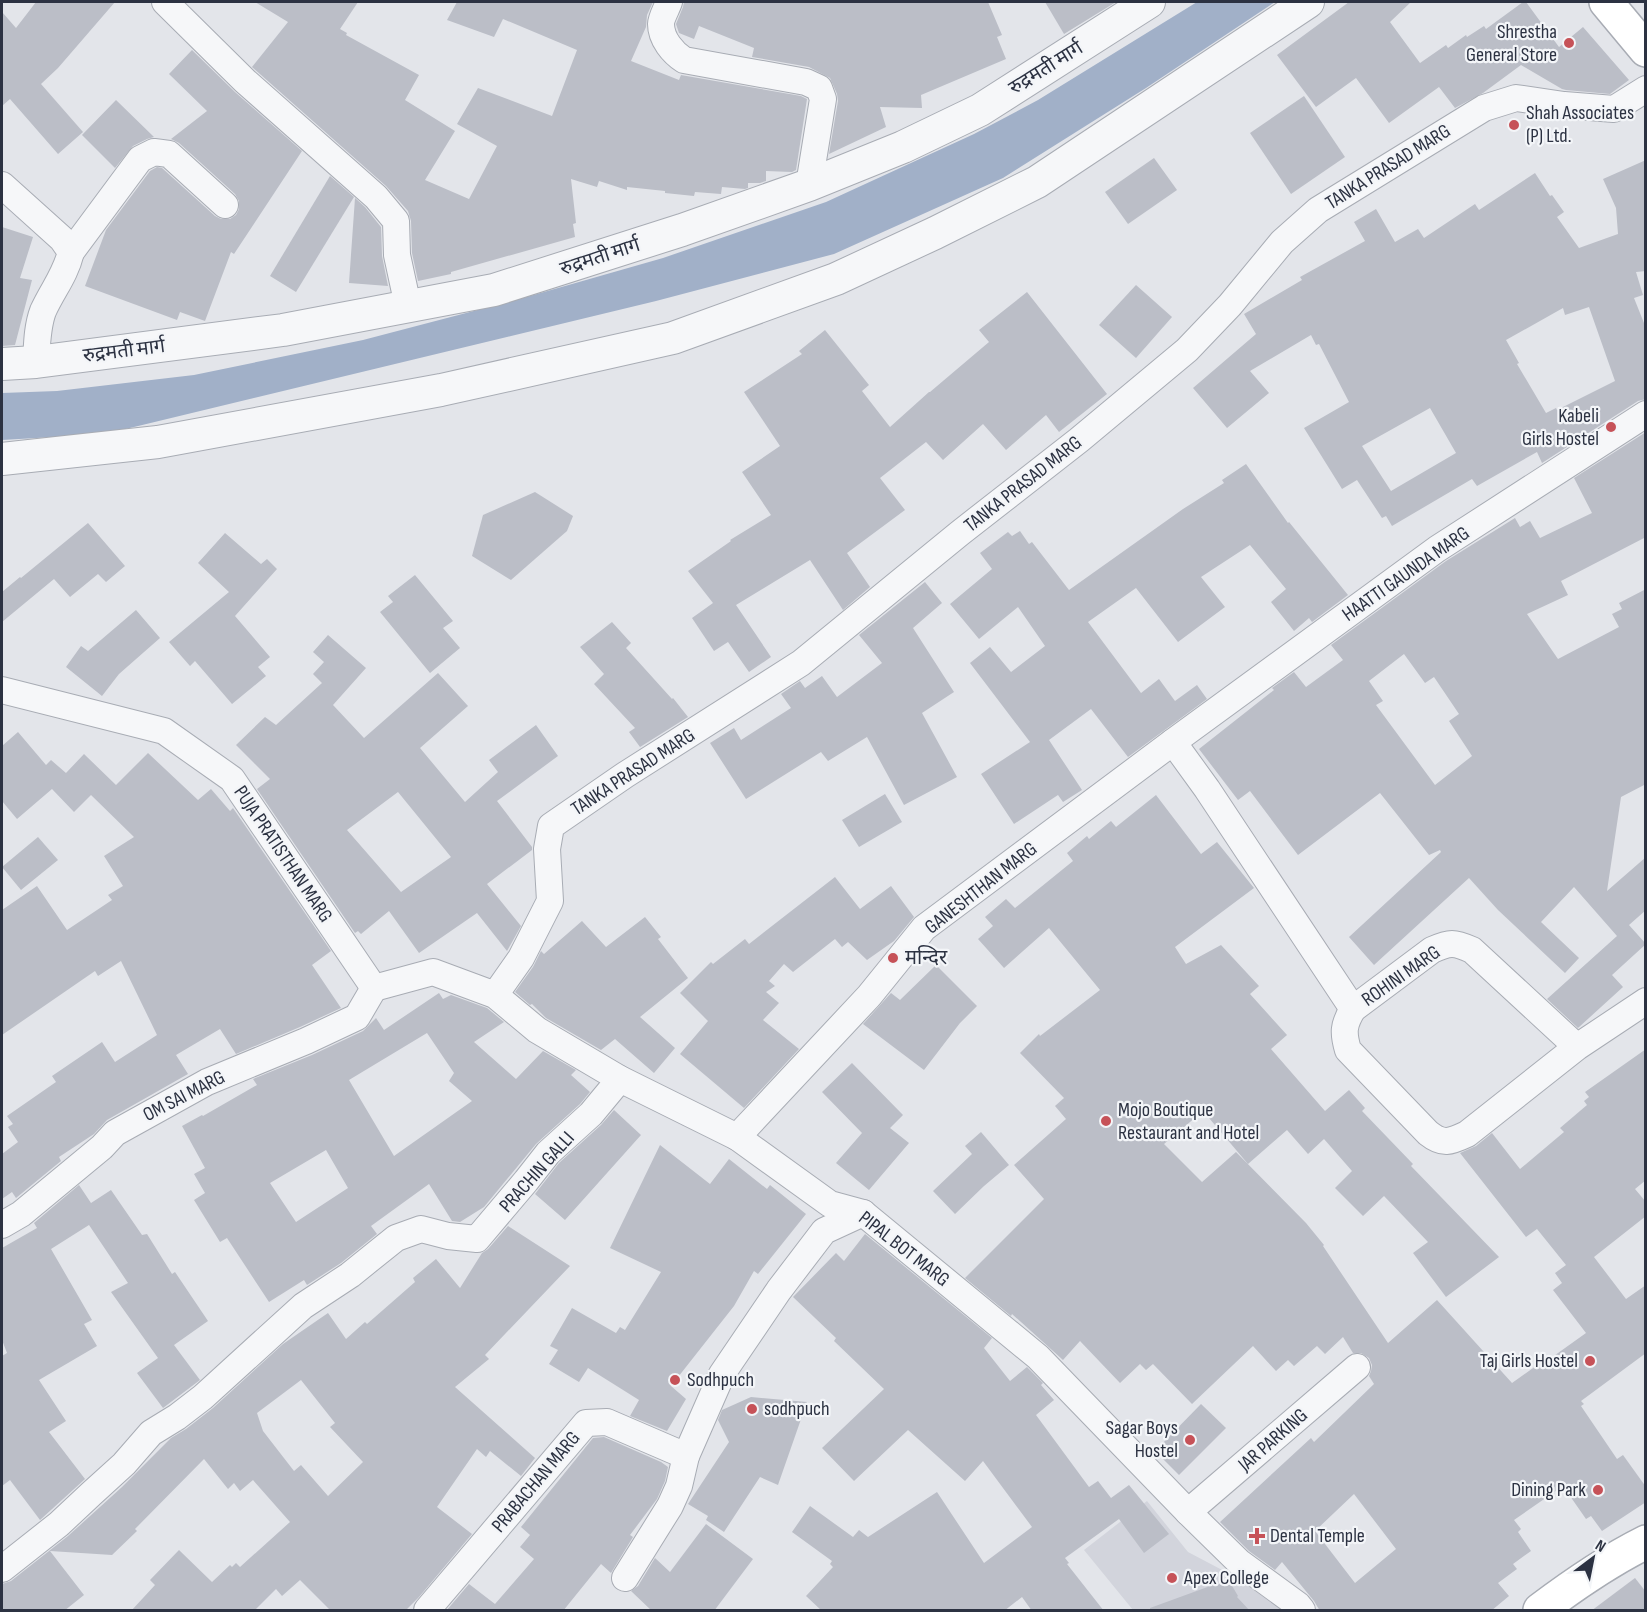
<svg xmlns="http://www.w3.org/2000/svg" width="1647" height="1612" viewBox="0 0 1647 1612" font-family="'Sofia Sans Condensed','Noto Sans Devanagari',sans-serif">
<rect width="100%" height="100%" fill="#e3e5ea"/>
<!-- built -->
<path fill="#d2d4dc" d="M1147,1501L1188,1552L1285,1603L1290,1610H1133L1084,1550Z"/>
<!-- water -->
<path fill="#a1b0c8" d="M1197,2H1275L1146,88L1003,178L834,254L656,301L105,434L2,440V393L57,391L194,375L363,340L523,298L663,258L826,202L974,134L1038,100Z"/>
<!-- building -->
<g fill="#bbbec7" fill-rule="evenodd">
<path d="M36,2H115L58,68L41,84L83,132L58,154L10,99L2,106V12L16,28Z"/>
<path d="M255,2H358L340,29L347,33L346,35L419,75L405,100L455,131L425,180L469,199L497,146L457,124L478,88L552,116L577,50L503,19L494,37L447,20L457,2H653L647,15L646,27L631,61L679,80L681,75L801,96L807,99L796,170L792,172L766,171V181L760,183H748V188L745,189L722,187L721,194L695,192L694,196L665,193V191L627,187V190L599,181L597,187L571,179L576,223L573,224L575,237L451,272V274L418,281L412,253L411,221L408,211L386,186L252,67L288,22Z"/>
<path d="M684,2H988L1002,35L997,37L1006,59L921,95L922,108L880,107L886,127L829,154L838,101L837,94L830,78L809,67L752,57L754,48L699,26L694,39L679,33L676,24L683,7Z"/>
<path d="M1045,2H1116L1064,34Z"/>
<path d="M1349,2H1411L1390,22L1420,63L1446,45L1448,48L1466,35L1467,37L1484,26L1486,29L1523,2H1526L1559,47L1583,27L1629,80L1610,94L1566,90L1562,89L1521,65L1483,93L1455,108L1439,87L1389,123L1356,78L1316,107L1277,55Z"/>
<path d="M192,50L235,92L302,151L234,254L231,252L205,321L180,312L177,320L85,286L106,230L150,171L157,167L162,168L215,216L221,219H230L236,215L239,209V201L235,194L179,143L171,139L207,111L169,74Z"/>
<path d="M1304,96L1345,157L1291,194L1250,133Z"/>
<path d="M116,100L154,137L147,139L133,146L115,168L82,135Z"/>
<path d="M1154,158L1177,190L1128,224L1105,192Z"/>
<path d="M1646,160V271L1636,272L1643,295L1634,298L1646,328V399L1638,401L1542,463L1537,452L1477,486L1472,479L1392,526L1386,516L1382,518L1357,480L1342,489L1304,428L1349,402L1319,344L1316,345L1311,335L1250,371L1269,393L1227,428L1193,388L1256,334L1244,314L1302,280L1300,277L1365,241L1354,222L1376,209L1395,242L1418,229L1424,238L1475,204L1479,210L1535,173L1550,196L1552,195L1564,212L1557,217L1579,248L1618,234L1616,208L1603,179ZM1589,307L1615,381L1557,410L1556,408L1546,413L1517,364L1519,363L1506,340L1563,308L1565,315ZM1430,408L1456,453L1391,491L1362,446Z"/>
<path d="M330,176L354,197L296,292L270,276Z"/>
<path d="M355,198L365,207L381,227L382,256L388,286L349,283Z"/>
<path d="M2,227L33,237L20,278L32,280L15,345L2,346Z"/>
<path d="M1136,285L1172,317L1136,358L1099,325Z"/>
<path d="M1027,292L1107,394L1059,432L1046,415L1006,450L983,424L943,460L926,442L880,478L905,510L847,553L870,587L843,610L810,560L736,605L771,657L749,672L728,642L714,651L692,618L713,603L688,571L731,541L730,540L771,515L742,472L780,446L744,392L802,354L799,351L825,330L869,385L862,391L890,427L929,392H930L989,342L979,330Z"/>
<path d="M1646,432V537L1561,581L1568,595L1527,614L1558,659L1619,627L1612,614L1622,609L1619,603L1646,589V784L1621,797L1607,891L1646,857V910L1629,925L1646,944L1612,975L1623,987L1578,1028L1547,999L1617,936L1574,887L1541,922L1579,958L1565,973L1498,910L1469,878L1374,965L1349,937L1441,852L1440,850L1429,855L1380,793L1298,855L1250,791L1238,800L1199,749L1274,690L1272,688L1294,672L1306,687L1343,660L1331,645L1446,561L1515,518L1520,527L1530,521L1540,538L1592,513L1574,478ZM1404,654L1425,683L1434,677L1459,714L1449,721L1472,756L1435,785L1376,705L1383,701L1369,681Z"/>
<path d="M1246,464L1288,523L1289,522L1348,595L1312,622L1309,618L1294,631L1271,602L1286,589L1250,545L1201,577L1225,607L1178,642L1136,588L1088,622L1141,693L1159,679L1175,701L1197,685L1207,699L1128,757L1091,709L1049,740L1082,790L1063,802L1058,795L1014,824L981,774L1030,742L970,663L990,647L1011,672L1045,646L1018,607L979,639L950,604L992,569L980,553L1008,532L1012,536L1020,531L1029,544L1032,542L1069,590L1183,509L1224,483L1222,480Z"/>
<path d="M535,492L573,516L567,531L511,580L472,556L483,515Z"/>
<path d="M88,523L125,566L106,582L98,574L70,597L54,579L2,622V592L20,577L21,578Z"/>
<path d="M225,533L261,564L267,559L277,569L235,616L270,657L258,667L266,676L232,704L195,661L190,666L169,642L229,592L198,563Z"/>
<path d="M415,575L453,621L443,628L460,648L430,673L380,612L393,602L388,596Z"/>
<path d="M925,582L942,603L913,628L954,692L922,713L957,777L904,805L867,737L828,761L821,752L746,799L710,743L734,728L741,740L791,708L781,694L800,681L805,688L822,676L837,697L882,663L859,635Z"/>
<path d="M136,610L160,638L119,674L102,696L66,667L81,646L88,651Z"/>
<path d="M612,622L631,643L626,648L672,699L673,698L688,717L640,747L629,732L635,728L594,684L604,674L580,647Z"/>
<path d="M328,635L366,668L333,705L364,738L438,673L468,706L420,748L465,802L498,772L489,760L536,725L558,756L497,801L532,847V850L487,884L521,926L507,951L477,913L419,953L389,911L361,934L358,931L355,933L257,789L270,779L236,745L265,717L276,725L322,683L313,674L324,662L313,652ZM398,792L451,857L401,892L347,830Z"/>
<path d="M18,732L46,765L51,760L66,773L84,754L116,785L148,753L198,800L211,789L230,811L233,808L331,951L312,965L341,1008L300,1027L236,1054L220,1029L176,1055L188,1074L107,1120L94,1134L59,1157L61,1161L16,1198L12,1192L2,1199V1154L18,1142L8,1127L13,1124L7,1116L56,1082L52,1076L102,1042L115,1062L157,1035L121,961L98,976L95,971L2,1035V910L37,886L67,930L112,900L108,895L123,886L104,856L134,837L91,795L74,812L52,789L17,819L2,801V746Z"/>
<path d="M885,794L902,822L859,847L842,820Z"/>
<path d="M1156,795L1201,854L1217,842L1254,888L1175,947L1186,964L1221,945L1259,986L1250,994L1287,1035L1271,1049L1325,1111L1349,1090L1365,1108L1362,1111L1413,1164L1411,1166L1499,1257L1446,1297L1413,1253L1428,1242L1384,1196L1363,1216L1335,1188L1352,1171L1324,1139L1308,1154L1287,1130L1248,1164L1203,1111L1164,1144L1202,1182L1236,1152L1306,1223L1324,1245L1323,1246L1388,1343L1437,1300L1512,1383L1550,1356L1551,1358L1586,1333L1553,1290L1562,1283L1555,1273L1566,1265L1537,1229L1526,1237L1460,1153L1476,1146L1492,1133L1520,1169L1564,1132L1560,1128L1587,1105L1584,1101L1589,1097L1585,1092L1646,1049V1180L1635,1189L1646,1202V1216L1594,1257L1626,1299L1646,1285V1353L1581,1401L1584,1404L1581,1406L1617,1459L1623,1455L1646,1487V1502L1602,1531L1591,1516L1586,1519L1563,1486L1514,1520L1521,1529L1518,1532L1531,1551L1513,1564L1517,1569L1498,1583L1509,1596L1491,1611H1320L1314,1601L1282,1562L1275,1570L1249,1551L1220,1522L1311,1438L1314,1442L1374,1384L1369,1376L1371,1371L1372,1365L1369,1358L1361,1353H1353L1343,1337L1325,1354L1317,1346L1294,1366L1288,1360L1276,1371L1253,1346L1192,1404L1153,1364L1146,1370L1140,1364L1120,1383L1080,1341L1063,1360L1012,1314L1011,1316L965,1278L1044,1199L1014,1165L1066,1119L1055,1106L1064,1098L1020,1053L1039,1034L1040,1036L1100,990L1049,928L1004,968L978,939L993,926L985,917L1006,899L1015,908L1073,861L1067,853L1087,836L1089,839L1111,821L1116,827ZM1354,1494L1396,1549L1355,1583L1315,1531Z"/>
<path d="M38,837L58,860L21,890L2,867Z"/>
<path d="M835,877L860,909L891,886L914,917L894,941L867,960L848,942L842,947L835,939L793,972L784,964L769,981L775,986L766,992L779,1003L763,1020L799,1049L744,1108L680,1054L708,1021L680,993L711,962L713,964L745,939L749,944Z"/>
<path d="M645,917L661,937L658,939L688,978L640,1017L675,1048L654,1073L615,1039L601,1050L546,1018L532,1004L530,1005L515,992L533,967L541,951L544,954L582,921L606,947Z"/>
<path d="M936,965L977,1006L960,1023L924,1070L863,1024L891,993L900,1000Z"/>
<path d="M439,993L443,999L451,995L487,1008L504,1022L474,1042L516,1079L543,1051L576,1070L571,1075L590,1092L580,1104L536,1144L484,1207L460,1222L452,1221L429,1184L371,1226L377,1234L341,1263L307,1285L304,1280L269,1302L227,1238L220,1242L194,1200L205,1193L194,1174L205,1168L182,1126L202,1115L203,1116L257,1085L253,1079L312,1055L363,1031L376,1018L384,1030ZM427,1033L454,1073L449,1081L472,1101L394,1156L349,1080ZM326,1150L348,1188L296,1222L270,1183Z"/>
<path d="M852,1063L903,1115L890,1128L909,1143L869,1190L836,1163L862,1133L822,1092Z"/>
<path d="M614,1110L641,1135L565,1220L535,1194L559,1163L601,1125Z"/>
<path d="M981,1132L1009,1165L984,1186L955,1214L933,1191L972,1154L965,1146Z"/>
<path d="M660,1145L710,1184L729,1159L767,1189L770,1185L806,1214L758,1274L754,1271L734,1306L671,1386L686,1399L667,1431L630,1416L639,1400L588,1368L579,1382L549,1364L558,1350L550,1346L572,1308L616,1333L620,1327L625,1330L661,1272L610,1248Z"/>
<path d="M79,1185L91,1203L111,1190L142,1235L147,1234L172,1274L175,1272L208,1321L174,1345L200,1380L163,1408L137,1373L158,1358L111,1292L128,1283L89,1225L51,1249L92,1320L84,1324L97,1346L39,1380L66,1421L49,1432L85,1479L40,1520L10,1480L2,1486V1356L7,1353L2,1340V1248L37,1228L34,1223Z"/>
<path d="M508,1226L570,1266L485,1355L489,1359L455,1387L535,1458L521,1476L490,1451L486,1457L477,1449L437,1507L472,1534L419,1597L405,1611H331L300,1580L282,1596L276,1589L254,1611H131L155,1585L150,1580L179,1550L212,1582L230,1565L232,1567L236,1563L240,1567L290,1522L253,1480L240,1491L234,1483L228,1489L204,1459L135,1529L137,1531L112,1555L50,1551L84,1595L64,1611H2V1584L11,1581L68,1536L122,1487L171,1438L186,1429L213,1408L283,1344L328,1313L346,1339L365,1322L367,1324L415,1282L413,1278L436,1259L460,1288L482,1253L488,1249ZM301,1380L335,1423L330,1427L363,1462L328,1496L301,1465L294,1471L263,1431L257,1413Z"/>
<path d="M865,1234L992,1338L984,1348L1010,1381L1027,1367L1043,1383L1041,1385L1054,1400L1036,1415L1089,1487L1098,1481L1111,1498L1129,1485L1169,1534L1144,1553L1119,1519L1065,1558L1069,1563L1067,1564L1104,1611H1032L1022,1597L1004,1611H822L806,1596L833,1567L830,1564L832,1561L792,1532L810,1506L853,1537L859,1530L868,1537L937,1492L984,1563L1032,1527L983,1461L965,1481L908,1430L854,1481L822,1448L884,1389L834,1341L836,1338L793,1297L836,1253L844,1261Z"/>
<path d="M751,1397L807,1402L778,1485L760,1477L724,1532L706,1520L708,1516L688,1504L729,1442L718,1420L722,1410Z"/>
<path d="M1201,1404L1226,1428L1179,1475L1159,1455V1447Z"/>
<path d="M604,1437L661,1462L668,1467L665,1481L657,1499L630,1535L633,1537L611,1573L601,1564L563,1611H446L469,1584L495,1604L534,1559L520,1547L530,1535L521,1527L593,1438Z"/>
<path d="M706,1524L753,1559L714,1611H652L631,1591L638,1586L655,1558L670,1572Z"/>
<path d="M1635,1578L1646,1592V1611H1591Z"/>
<path d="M1228,1579L1238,1596L1237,1597L1250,1611H1150V1608L1213,1585L1219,1584Z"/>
</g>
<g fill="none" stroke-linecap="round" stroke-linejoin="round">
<defs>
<g id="minor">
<path d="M165,2L245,81L376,197L396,221L397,255L408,306"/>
<path d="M669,2C667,8 661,18 661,24C661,39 673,53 684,60L806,82L819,88L823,99L809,185"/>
<path d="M2,185L62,239L71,252C65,276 53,289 43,311C37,327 37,345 36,362"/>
<path d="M71,252L140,159L154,152L169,154L225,205"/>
<path d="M2,690L164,731L232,779L374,988"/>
<path d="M1173,742L1207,789L1353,1009"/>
<path d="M374,988L433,972L495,995L537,1030L620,1079L737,1137L830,1204L863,1213L1038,1357L1188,1512L1239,1562L1298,1605L1302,1610"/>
<path d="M495,995L521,958L550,901L547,849L551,826L625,775L801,663L960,533L1079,440L1187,350L1230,305L1282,242L1318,210L1484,108L1516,98L1564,105L1614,109L1646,89"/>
<path d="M1577,1047L1472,950C1454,942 1450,942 1432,950L1353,1009C1343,1025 1343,1033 1348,1050L1428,1133C1443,1145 1450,1142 1467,1134L1577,1047L1646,1001"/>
<path d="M737,1137L869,996L924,928L1173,742L1437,549L1646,414"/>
<path d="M2,1225L21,1214L102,1147L115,1133L207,1082L306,1041L357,1017L374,988"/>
<path d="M1188,1512L1357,1367"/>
<path d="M2,1569L59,1524L91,1494L124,1464L151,1433L177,1417L203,1397L303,1306L350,1275L396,1238L421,1229L448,1236L477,1239L526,1181L548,1153L591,1114L620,1079"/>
<path d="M625,1578L670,1506L679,1486L686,1456"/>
<path d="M427,1610L586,1423L607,1422L686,1456L722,1374L779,1290L824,1231L863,1213"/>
</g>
<g id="tertiary">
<path d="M2,364L36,362L283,330L494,290L682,230L809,185L903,147L980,110L1149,2"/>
<path d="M2,459L158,442L441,390L673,338L836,279L935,233L1037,182L1308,2"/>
</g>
<g id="secondary">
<path d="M1606,2L1646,50"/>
<path d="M1540,1610C1573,1585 1608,1561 1646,1542"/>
</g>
</defs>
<!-- minor casing -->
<use href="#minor" stroke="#a8acb4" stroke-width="28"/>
<!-- tertiary casing -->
<use href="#tertiary" stroke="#a8acb4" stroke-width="34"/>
<!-- secondary casing -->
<use href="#secondary" stroke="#a8acb4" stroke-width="36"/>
<!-- minor -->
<use href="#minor" stroke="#f6f7f9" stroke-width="26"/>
<!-- tertiary -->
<use href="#tertiary" stroke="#f6f7f9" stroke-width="32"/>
<!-- secondary -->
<use href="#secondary" stroke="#fff" stroke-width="33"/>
</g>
<!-- markers -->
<g fill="#c65258" stroke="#f3f5f8" stroke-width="2">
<circle cx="1569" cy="43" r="6"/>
<circle cx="1514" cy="125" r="6"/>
<circle cx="1611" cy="427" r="6"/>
<circle cx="893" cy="958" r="6"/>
<circle cx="1106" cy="1121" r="6"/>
<circle cx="1590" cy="1361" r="6"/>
<circle cx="675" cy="1380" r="6"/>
<circle cx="752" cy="1409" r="6"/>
<circle cx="1190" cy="1440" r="6"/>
<circle cx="1598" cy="1490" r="6"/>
<path d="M1254 1527h6v6h6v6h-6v6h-6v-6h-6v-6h6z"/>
<circle cx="1172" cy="1578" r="6"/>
</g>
<g text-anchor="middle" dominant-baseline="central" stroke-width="4.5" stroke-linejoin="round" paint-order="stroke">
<!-- poi labels -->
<g font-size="20" fill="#2c3242" stroke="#f3f5f8" text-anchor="start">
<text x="1557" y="32" text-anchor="end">Shrestha<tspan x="1557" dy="23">General Store</tspan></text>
<text x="1526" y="113">Shah Associates<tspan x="1526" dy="23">(P) Ltd.</tspan></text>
<text x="1599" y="416" text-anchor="end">Kabeli<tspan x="1599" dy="23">Girls Hostel</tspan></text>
<text x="905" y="958">मन्दिर</text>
<text x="1118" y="1110">Mojo Boutique<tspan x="1118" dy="23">Restaurant and Hotel</tspan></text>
<text x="1578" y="1361" text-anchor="end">Taj Girls Hostel</text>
<text x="687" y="1380">Sodhpuch</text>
<text x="764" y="1409">sodhpuch</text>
<text x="1178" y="1428" text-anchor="end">Sagar Boys<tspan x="1178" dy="23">Hostel</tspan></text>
<text x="1586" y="1490" text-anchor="end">Dining Park</text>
<text x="1270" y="1536">Dental Temple</text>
<text x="1184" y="1578">Apex College</text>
</g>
<!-- street labels -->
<g font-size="20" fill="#2c3242" stroke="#f3f5f8">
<text transform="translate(1046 68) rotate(-32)">रुद्रमती मार्ग</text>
<text transform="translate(1388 167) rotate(-32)">TANKA PRASAD MARG</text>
<text transform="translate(600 257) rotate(-18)">रुद्रमती मार्ग</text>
<text transform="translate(124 351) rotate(-7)">रुद्रमती मार्ग</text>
<text transform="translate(1023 484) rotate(-38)">TANKA PRASAD MARG</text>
<text transform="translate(1406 574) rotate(-35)">HAATTI GAUNDA MARG</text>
<text transform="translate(633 772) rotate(-33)">TANKA PRASAD MARG</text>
<text transform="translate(283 854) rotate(56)">PUJA PRATISTHAN MARG</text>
<text transform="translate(981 888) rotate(-38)">GANESHTHAN MARG</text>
<text transform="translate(1401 976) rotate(-35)">ROHINI MARG</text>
<text transform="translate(184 1096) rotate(-27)">OM SAI MARG</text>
<text transform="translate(537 1172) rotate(-48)">PRACHIN GALLI</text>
<text transform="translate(904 1249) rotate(38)">PIPAL BOT MARG</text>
<text transform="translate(1273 1440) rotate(-41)">JAR PARKING</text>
<text transform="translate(536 1482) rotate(-50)">PRABACHAN MARG</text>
</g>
</g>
<!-- border -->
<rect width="1647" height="1612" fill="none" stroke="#2c3242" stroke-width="6"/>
<!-- north arrow -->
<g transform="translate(1593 1558) rotate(32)" stroke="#f3f5f8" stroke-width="4.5" paint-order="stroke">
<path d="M0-4.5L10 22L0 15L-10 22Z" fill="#2c3242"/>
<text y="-9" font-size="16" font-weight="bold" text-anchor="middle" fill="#2c3242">N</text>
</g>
</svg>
